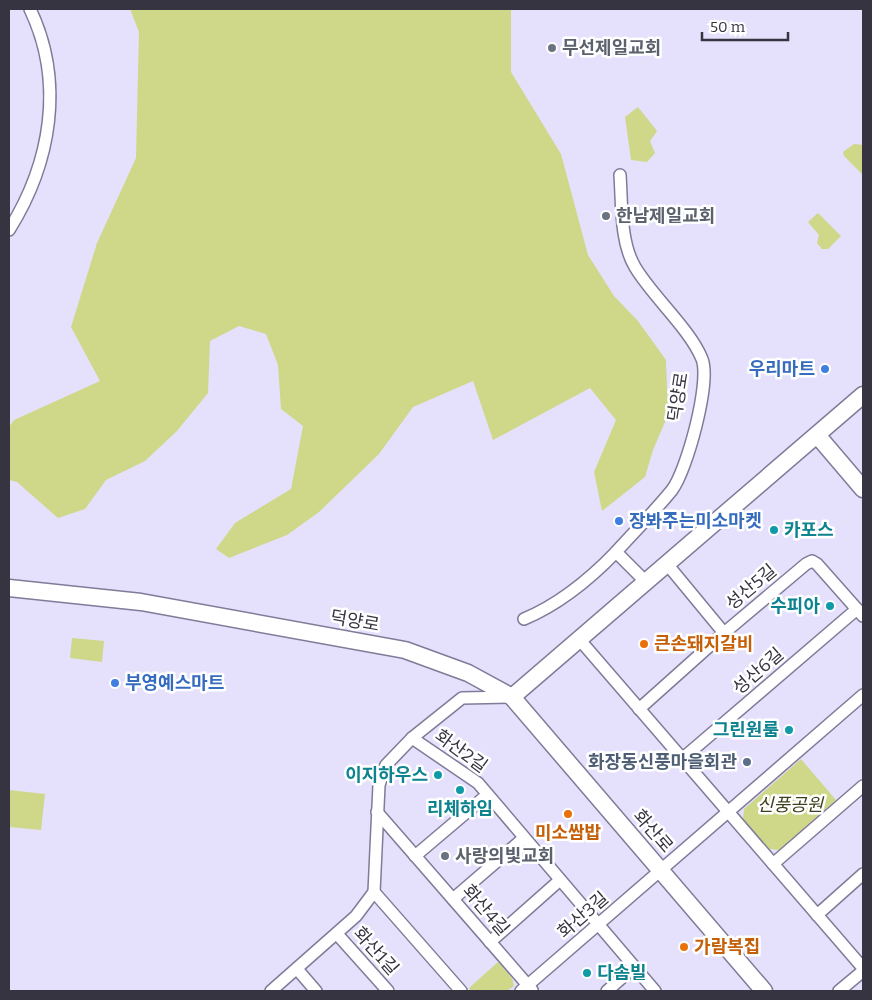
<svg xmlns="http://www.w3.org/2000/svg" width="872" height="1000" viewBox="0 0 872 1000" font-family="Bitter,'Noto Sans KR',serif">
<rect width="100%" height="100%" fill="#e5e1fc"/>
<!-- green -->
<g fill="#cfd788">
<path d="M130,9H511V72L561,154L588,255L614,296L638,321L666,360L668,415L653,450L645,477L602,511L594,472L616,420L590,388L493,440L473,381L413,407L379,454L319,512L287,535L229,558L216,549L235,523L291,489L303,426L281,409L278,365L266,334L239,326L210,341L208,393L177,431L145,461L106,480L85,509L58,518L17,482L9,480V427L14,420L100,381L71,327L97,243L136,158L139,32Z"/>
<path d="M638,107L657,131L650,141L655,153L647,162L631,160L625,117Z"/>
<path d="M854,144L863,145V175L844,156L843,152Z"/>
<path d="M818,213L841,236L828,249H822L817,243L819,235L808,222Z"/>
<path d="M72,638L104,641L102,662L70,658Z"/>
<path d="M801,759L836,800L779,850L769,849L743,819L744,809Z"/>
<path d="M9,790L45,794L41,830L9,827Z"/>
<path d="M498,962L512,978L514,986L507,991H471L469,988Z"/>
</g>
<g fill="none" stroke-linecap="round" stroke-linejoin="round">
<defs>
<g id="street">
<path d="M620,175C622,203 620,242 635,267C652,296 690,329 702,359C711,382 687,470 672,490C655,511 635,531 616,552L646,582"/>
<path d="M9,230C51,163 65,82 30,9"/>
<path d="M667,564L724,633L806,564L812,561L817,564L863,616"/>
<path d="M524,619C560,604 589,580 616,552"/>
<path d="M579,639L863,968"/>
<path d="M639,709L724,633"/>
<path d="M412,738L478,783L655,991"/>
<path d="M682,759L857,609"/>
<path d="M377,812L532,990"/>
<path d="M415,856L487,795"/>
<path d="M773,864L863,786"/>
<path d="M374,892L461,991"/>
<path d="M453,899L524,838"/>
<path d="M817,915L863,874"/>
<path d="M337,934L388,991"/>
<path d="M490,942L560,880"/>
<path d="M297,969L316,991"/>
<path d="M271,991L356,916L374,892L379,785L386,765L412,738L462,698L511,697"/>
<path d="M521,991L863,695"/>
<path d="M607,991L634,967"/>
<path d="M839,991L863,971"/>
</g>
<g id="secondary">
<path d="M817,435L863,489"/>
<path d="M9,588L141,602L405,650L468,673L512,697L764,991"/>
<path d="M512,697L863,395"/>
</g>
</defs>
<!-- street casing -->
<use href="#street" stroke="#7f7b98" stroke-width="14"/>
<!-- secondary casing -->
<use href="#secondary" stroke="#7f7b98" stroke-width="19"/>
<!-- street -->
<use href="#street" stroke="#fff" stroke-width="11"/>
<!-- secondary -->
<use href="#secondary" stroke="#fff" stroke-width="16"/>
</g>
<!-- markers -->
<g fill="#6b7280" stroke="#fff" stroke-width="2">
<circle cx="552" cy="48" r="5"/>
<circle cx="606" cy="216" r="5"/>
<circle cx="445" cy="856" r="5"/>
</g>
<g fill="#3f7fe0" stroke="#fff" stroke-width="2">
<circle cx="825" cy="369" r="5"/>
<circle cx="619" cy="521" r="5"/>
<circle cx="115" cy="683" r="5"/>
</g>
<g fill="#0f9aa8" stroke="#fff" stroke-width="2">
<circle cx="774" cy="530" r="5"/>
<circle cx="830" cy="606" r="5"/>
<circle cx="789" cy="730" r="5"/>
<circle cx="438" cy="775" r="5"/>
<circle cx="460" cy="790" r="5"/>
<circle cx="587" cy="973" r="5"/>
</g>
<g fill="#e8710a" stroke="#fff" stroke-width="2">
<circle cx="644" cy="644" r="5"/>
<circle cx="568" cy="814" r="5"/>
<circle cx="684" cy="947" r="5"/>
</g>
<circle fill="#5c6f8a" stroke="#fff" stroke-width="2" cx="747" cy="762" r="5"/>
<g text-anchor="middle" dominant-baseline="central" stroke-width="5" stroke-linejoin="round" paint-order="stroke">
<!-- worship labels -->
<g font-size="18" font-weight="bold" fill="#5b616d" stroke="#fff" text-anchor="start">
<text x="562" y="48">무선제일교회</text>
<text x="616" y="216">한남제일교회</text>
<text x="455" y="856">사랑의빛교회</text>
</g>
<!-- shop labels -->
<g font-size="18" font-weight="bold" fill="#366cbe" stroke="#fff" text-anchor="start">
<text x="815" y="369" text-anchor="end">우리마트</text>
<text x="629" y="521">장봐주는미소마켓</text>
<text x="125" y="683">부영예스마트</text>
</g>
<!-- street labels -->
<g font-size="18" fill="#353440" stroke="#fff">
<text transform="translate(678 397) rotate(-81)">덕양로</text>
<text transform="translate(751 587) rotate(-40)">성산5길</text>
<text transform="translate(355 621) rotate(10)">덕양로</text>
<text transform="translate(758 671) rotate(-41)">성산6길</text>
<text transform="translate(461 751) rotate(36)">화산2길</text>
<text transform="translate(653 831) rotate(49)">화산로</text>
<text transform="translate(486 910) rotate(49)">화산4길</text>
<text transform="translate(583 915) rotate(-41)">화산3길</text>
<text transform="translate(376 951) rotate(48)">화산1길</text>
</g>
<!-- culture labels -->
<g font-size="18" font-weight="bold" fill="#0d838f" stroke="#fff" text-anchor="end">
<text x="784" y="530" text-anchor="start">카포스</text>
<text x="820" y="606">수피아</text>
<text x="779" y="730">그린원룸</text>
<text x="428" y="775">이지하우스</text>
<text x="460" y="809" text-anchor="middle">리체하임</text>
<text x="597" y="973" text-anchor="start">다솜빌</text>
</g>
<!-- food labels -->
<g font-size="18" font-weight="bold" fill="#c56008" stroke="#fff" text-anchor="start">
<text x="654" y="644">큰손돼지갈비</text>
<text x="568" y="833" text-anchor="middle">미소쌈밥</text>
<text x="694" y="947">가람복집</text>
</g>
<!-- service labels -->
<g font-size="18" font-weight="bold" fill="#4e5e75" stroke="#fff" text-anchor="end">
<text x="737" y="762">화장동신풍마을회관</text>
</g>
<!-- park labels -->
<g font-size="18" font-style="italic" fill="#3e411b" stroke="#fff">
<text x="790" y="805">신풍공원</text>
</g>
</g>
<!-- border -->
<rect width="872" height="1000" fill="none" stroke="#353440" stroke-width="20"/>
<!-- scale -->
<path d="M702 32v8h86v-8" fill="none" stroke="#353440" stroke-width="2.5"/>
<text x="710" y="32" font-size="15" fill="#353440" stroke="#ffffff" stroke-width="4" paint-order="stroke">50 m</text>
</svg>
